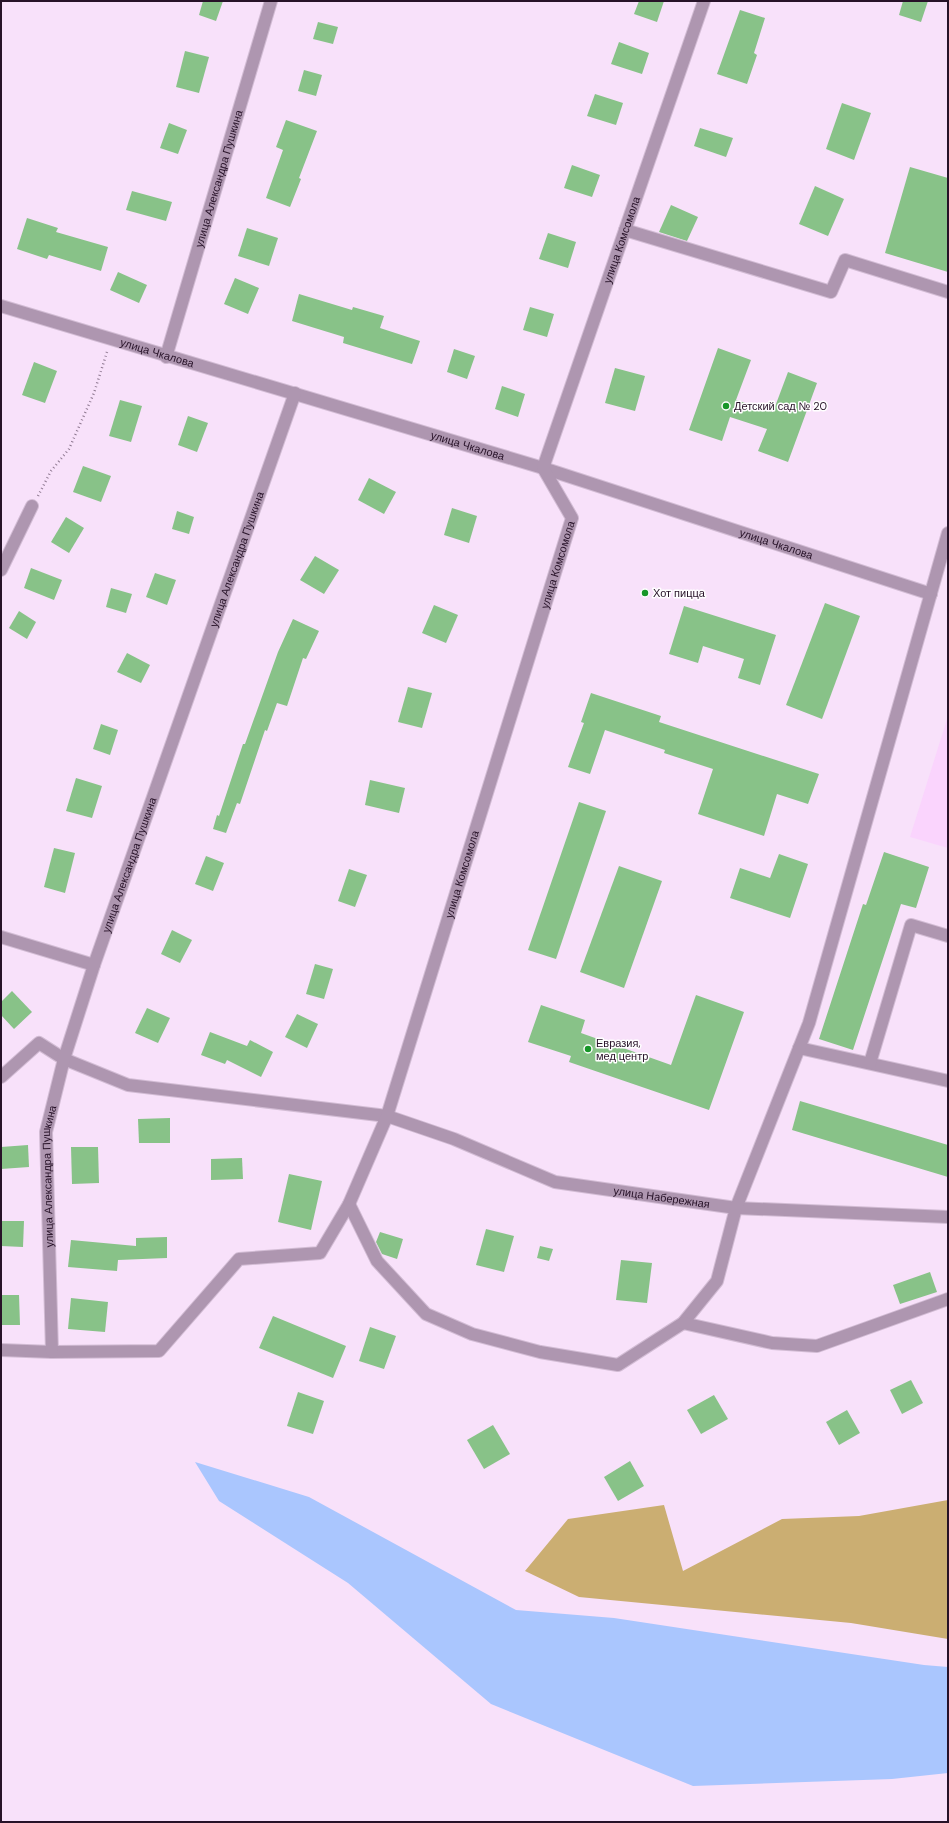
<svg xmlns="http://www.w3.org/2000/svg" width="949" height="1823" viewBox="0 0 949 1823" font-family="'DM Sans',sans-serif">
<rect width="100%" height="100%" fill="#f8e1fa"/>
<!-- built -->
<path fill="#fad4fd" d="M948,716V848L910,837Z"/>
<!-- forest -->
<path fill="#cbae72" d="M948,1500V1639L851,1623L579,1597L525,1571L568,1519L664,1505L683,1571L782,1519L859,1516Z"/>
<!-- water -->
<path fill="#aac6fe" d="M195,1462L309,1497L516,1610L614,1618L924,1665L948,1667V1773L892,1779L693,1786L491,1704L348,1583L219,1501Z"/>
<!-- building -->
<g fill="#88c288">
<path d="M203,1H223L216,21L199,15Z"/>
<path d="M639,1H664L657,22L634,14Z"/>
<path d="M903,1H928L921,22L899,15Z"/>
<path d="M740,10L765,18L754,53L757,55L747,84L717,74Z"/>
<path d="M318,22L338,27L333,44L313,39Z"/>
<path d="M619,42L649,53L642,74L611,64Z"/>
<path d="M185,51L209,57L199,93L176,87Z"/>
<path d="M304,70L322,75L316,96L298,91Z"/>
<path d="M595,94L623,103L616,125L587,116Z"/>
<path d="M842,103L871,113L854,160L826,149Z"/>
<path d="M286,120L317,131L299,178L301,179L290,207L266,198L283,150L276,147Z"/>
<path d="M169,123L187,130L178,154L160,148Z"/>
<path d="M700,128L733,138L726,157L694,146Z"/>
<path d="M572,165L600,175L592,197L564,188Z"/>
<path d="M910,167L948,178V272L885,253Z"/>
<path d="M815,186L844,199L828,236L799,224Z"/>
<path d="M132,191L172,202L166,221L126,210Z"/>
<path d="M671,205L698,217L687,241L659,232Z"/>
<path d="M27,218L58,228L56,232L108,247L101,271L49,255L47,259L17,249Z"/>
<path d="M247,228L278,238L269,266L238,256Z"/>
<path d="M548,233L576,242L568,268L539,259Z"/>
<path d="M118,272L147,285L139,303L110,290Z"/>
<path d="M235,278L259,288L248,314L224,304Z"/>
<path d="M299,294L352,310L353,307L384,316L380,328L420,341L412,364L343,343L344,337L292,321Z"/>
<path d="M530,307L554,314L547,337L523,330Z"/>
<path d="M718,348L751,360L736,400L773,412L788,372L817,383L788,462L758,451L767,429L730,417L722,441L689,430Z"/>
<path d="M454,349L475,356L467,379L447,372Z"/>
<path d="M34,362L57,371L45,403L22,395Z"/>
<path d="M615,368L645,376L635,411L605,403Z"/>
<path d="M502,386L525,394L518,417L495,409Z"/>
<path d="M120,400L142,406L131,442L109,436Z"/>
<path d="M188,416L208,423L197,452L178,445Z"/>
<path d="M83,466L111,476L101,502L73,492Z"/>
<path d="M369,478L396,492L384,514L358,500Z"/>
<path d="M452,508L477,516L469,543L444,535Z"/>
<path d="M177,511L194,517L189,534L172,529Z"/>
<path d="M66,517L84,528L69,553L51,542Z"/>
<path d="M315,556L339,570L324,594L300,580Z"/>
<path d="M31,568L62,580L54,600L24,588Z"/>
<path d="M155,573L176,580L167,605L146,597Z"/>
<path d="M111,588L132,594L126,613L106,607Z"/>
<path d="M825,603L860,616L822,719L786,705Z"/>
<path d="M434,605L458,615L446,643L422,633Z"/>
<path d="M684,606L776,635L760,685L738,678L744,659L703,646L698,663L669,654Z"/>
<path d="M19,611L36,622L27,639L9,628Z"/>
<path d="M293,619L319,631L306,659L303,658L287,706L277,703L267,731L265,730L240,804L237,803L226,833L213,829L217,815L219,816L243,744H245L278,652Z"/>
<path d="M127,653L150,665L141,683L117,672Z"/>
<path d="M408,687L432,693L422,728L398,722Z"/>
<path d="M591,693L661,716L659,722L819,774L808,804L777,794L764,836L698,814L713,769L664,753L665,750L605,730L590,774L568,767L584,723L581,722Z"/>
<path d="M101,724L118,730L110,755L93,749Z"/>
<path d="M76,778L102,786L92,818L66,811Z"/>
<path d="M370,780L405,788L399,813L365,805Z"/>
<path d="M579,802L606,811L556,959L528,950Z"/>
<path d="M54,848L75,853L65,893L44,887Z"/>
<path d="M884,852L929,867L916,908L901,904L853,1050L819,1039L863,904L866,905Z"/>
<path d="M779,854L808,864L790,918L730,898L740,868L770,878Z"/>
<path d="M206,856L224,863L213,891L195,884Z"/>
<path d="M619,866L662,881L624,988L580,972Z"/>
<path d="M349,869L367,875L355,907L338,901Z"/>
<path d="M172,930L192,940L180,963L161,954Z"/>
<path d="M315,964L333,969L324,999L306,994Z"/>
<path d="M12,991L32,1012L14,1029L1,1015V1002Z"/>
<path d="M696,995L744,1012L709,1110L569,1062L571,1056L528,1042L541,1005L585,1020L581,1033L671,1065Z"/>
<path d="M147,1008L170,1018L158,1043L135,1033Z"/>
<path d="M297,1014L318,1024L307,1048L285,1037Z"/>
<path d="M210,1032L247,1046L250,1040L273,1052L261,1077L227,1060L225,1064L201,1055Z"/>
<path d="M800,1101L948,1145V1177L792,1130Z"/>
<path d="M170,1118V1143H139L138,1119Z"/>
<path d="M28,1145L29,1167L1,1169V1147Z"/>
<path d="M71,1147H98L99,1183L72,1184Z"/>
<path d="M242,1158L243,1179L211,1180V1159Z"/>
<path d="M289,1174L322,1181L311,1230L278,1222Z"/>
<path d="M1,1221H24L23,1247L1,1246Z"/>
<path d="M486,1229L514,1236L504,1272L476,1265Z"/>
<path d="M380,1232L403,1239L397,1259L382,1254L376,1242Z"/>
<path d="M167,1237V1258L118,1260L117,1271L68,1267L71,1240L136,1246V1238Z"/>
<path d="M540,1246L553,1249L549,1261L537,1258Z"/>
<path d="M621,1260L652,1263L647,1303L616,1300Z"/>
<path d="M930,1272L937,1292L900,1304L893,1285Z"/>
<path d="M1,1295H19L20,1325H1Z"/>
<path d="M71,1298L108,1302L105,1332L68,1329Z"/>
<path d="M273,1316L346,1346L333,1378L259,1348Z"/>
<path d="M370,1327L396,1336L384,1369L359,1361Z"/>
<path d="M911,1380L923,1403L902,1414L890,1390Z"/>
<path d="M298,1392L324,1401L313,1434L287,1426Z"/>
<path d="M714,1395L728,1419L701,1434L687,1410Z"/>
<path d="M847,1410L860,1433L839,1445L826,1422Z"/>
<path d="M493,1425L510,1454L484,1469L467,1440Z"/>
<path d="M630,1461L644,1486L618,1501L604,1477Z"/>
</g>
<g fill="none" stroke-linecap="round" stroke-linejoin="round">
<defs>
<g id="minor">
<path d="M625,230L831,292L845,260L948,292"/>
<path id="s1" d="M1,306L543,468L931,594"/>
<path id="s2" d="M166,357L271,1"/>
<path d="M1,570L32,506"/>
<path d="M1,937L94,965"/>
<path d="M799,1048L948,1081"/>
<path d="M870,1063L911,925L948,936"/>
<path id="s3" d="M1,1077L39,1043L64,1059L128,1085L387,1116L454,1139L555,1182L736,1208L948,1217"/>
<path d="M349,1204L377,1261L426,1314L472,1334L540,1352L618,1365L683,1323L717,1281L736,1208L809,1023L948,533"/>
<path d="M683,1323L772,1343L817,1346L948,1299"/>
<path id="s4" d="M1,1350L52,1352L159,1351L239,1259L320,1253L349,1204L387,1116L572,518L543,468L704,1"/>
<path id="s5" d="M52,1352L46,1132L64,1059L94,965L295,393"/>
</g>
</defs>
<!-- minor casing -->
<use href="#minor" stroke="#d2bcd4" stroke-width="14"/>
<!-- path -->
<path stroke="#917b93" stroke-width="2.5" stroke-dasharray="1 3" stroke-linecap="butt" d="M38,496L51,471L69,449L94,393L107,352"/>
<!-- minor -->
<use href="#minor" stroke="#ae96b0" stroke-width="12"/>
</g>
<!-- markers -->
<g fill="#179628" stroke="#fff" stroke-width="1.5">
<circle cx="726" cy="406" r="4"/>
<circle cx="645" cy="593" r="4"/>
<circle cx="588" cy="1049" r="4"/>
</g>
<g text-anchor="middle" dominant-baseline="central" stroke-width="3" stroke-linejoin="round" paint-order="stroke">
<!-- street labels -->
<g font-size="11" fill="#271228" stroke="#fff">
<text stroke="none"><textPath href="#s2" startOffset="186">улица Александра Пушкина</textPath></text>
<text stroke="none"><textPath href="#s4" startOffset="1439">улица Комсомола</textPath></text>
<text stroke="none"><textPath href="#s1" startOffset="163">улица Чкалова</textPath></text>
<text stroke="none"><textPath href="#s1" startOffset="487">улица Чкалова</textPath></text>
<text stroke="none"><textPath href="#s1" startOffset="811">улица Чкалова</textPath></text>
<text stroke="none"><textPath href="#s5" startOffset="824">улица Александра Пушкина</textPath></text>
<text stroke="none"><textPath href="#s4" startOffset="1091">улица Комсомола</textPath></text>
<text stroke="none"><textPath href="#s5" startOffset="500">улица Александра Пушкина</textPath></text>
<text stroke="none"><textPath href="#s4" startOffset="767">улица Комсомола</textPath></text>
<text stroke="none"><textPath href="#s5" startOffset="176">улица Александра Пушкина</textPath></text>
<text stroke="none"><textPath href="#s3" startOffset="699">улица Набережная</textPath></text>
</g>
<!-- poi labels -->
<g font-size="11" fill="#271228" stroke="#fff" text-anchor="start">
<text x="734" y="406">Детский сад № 20</text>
<text x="653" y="593">Хот пицца</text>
<text x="596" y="1043">Евразия,<tspan x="596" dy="13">мед центр</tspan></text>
</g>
</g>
<!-- border -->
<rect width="949" height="1823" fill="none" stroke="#271228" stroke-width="4"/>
</svg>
